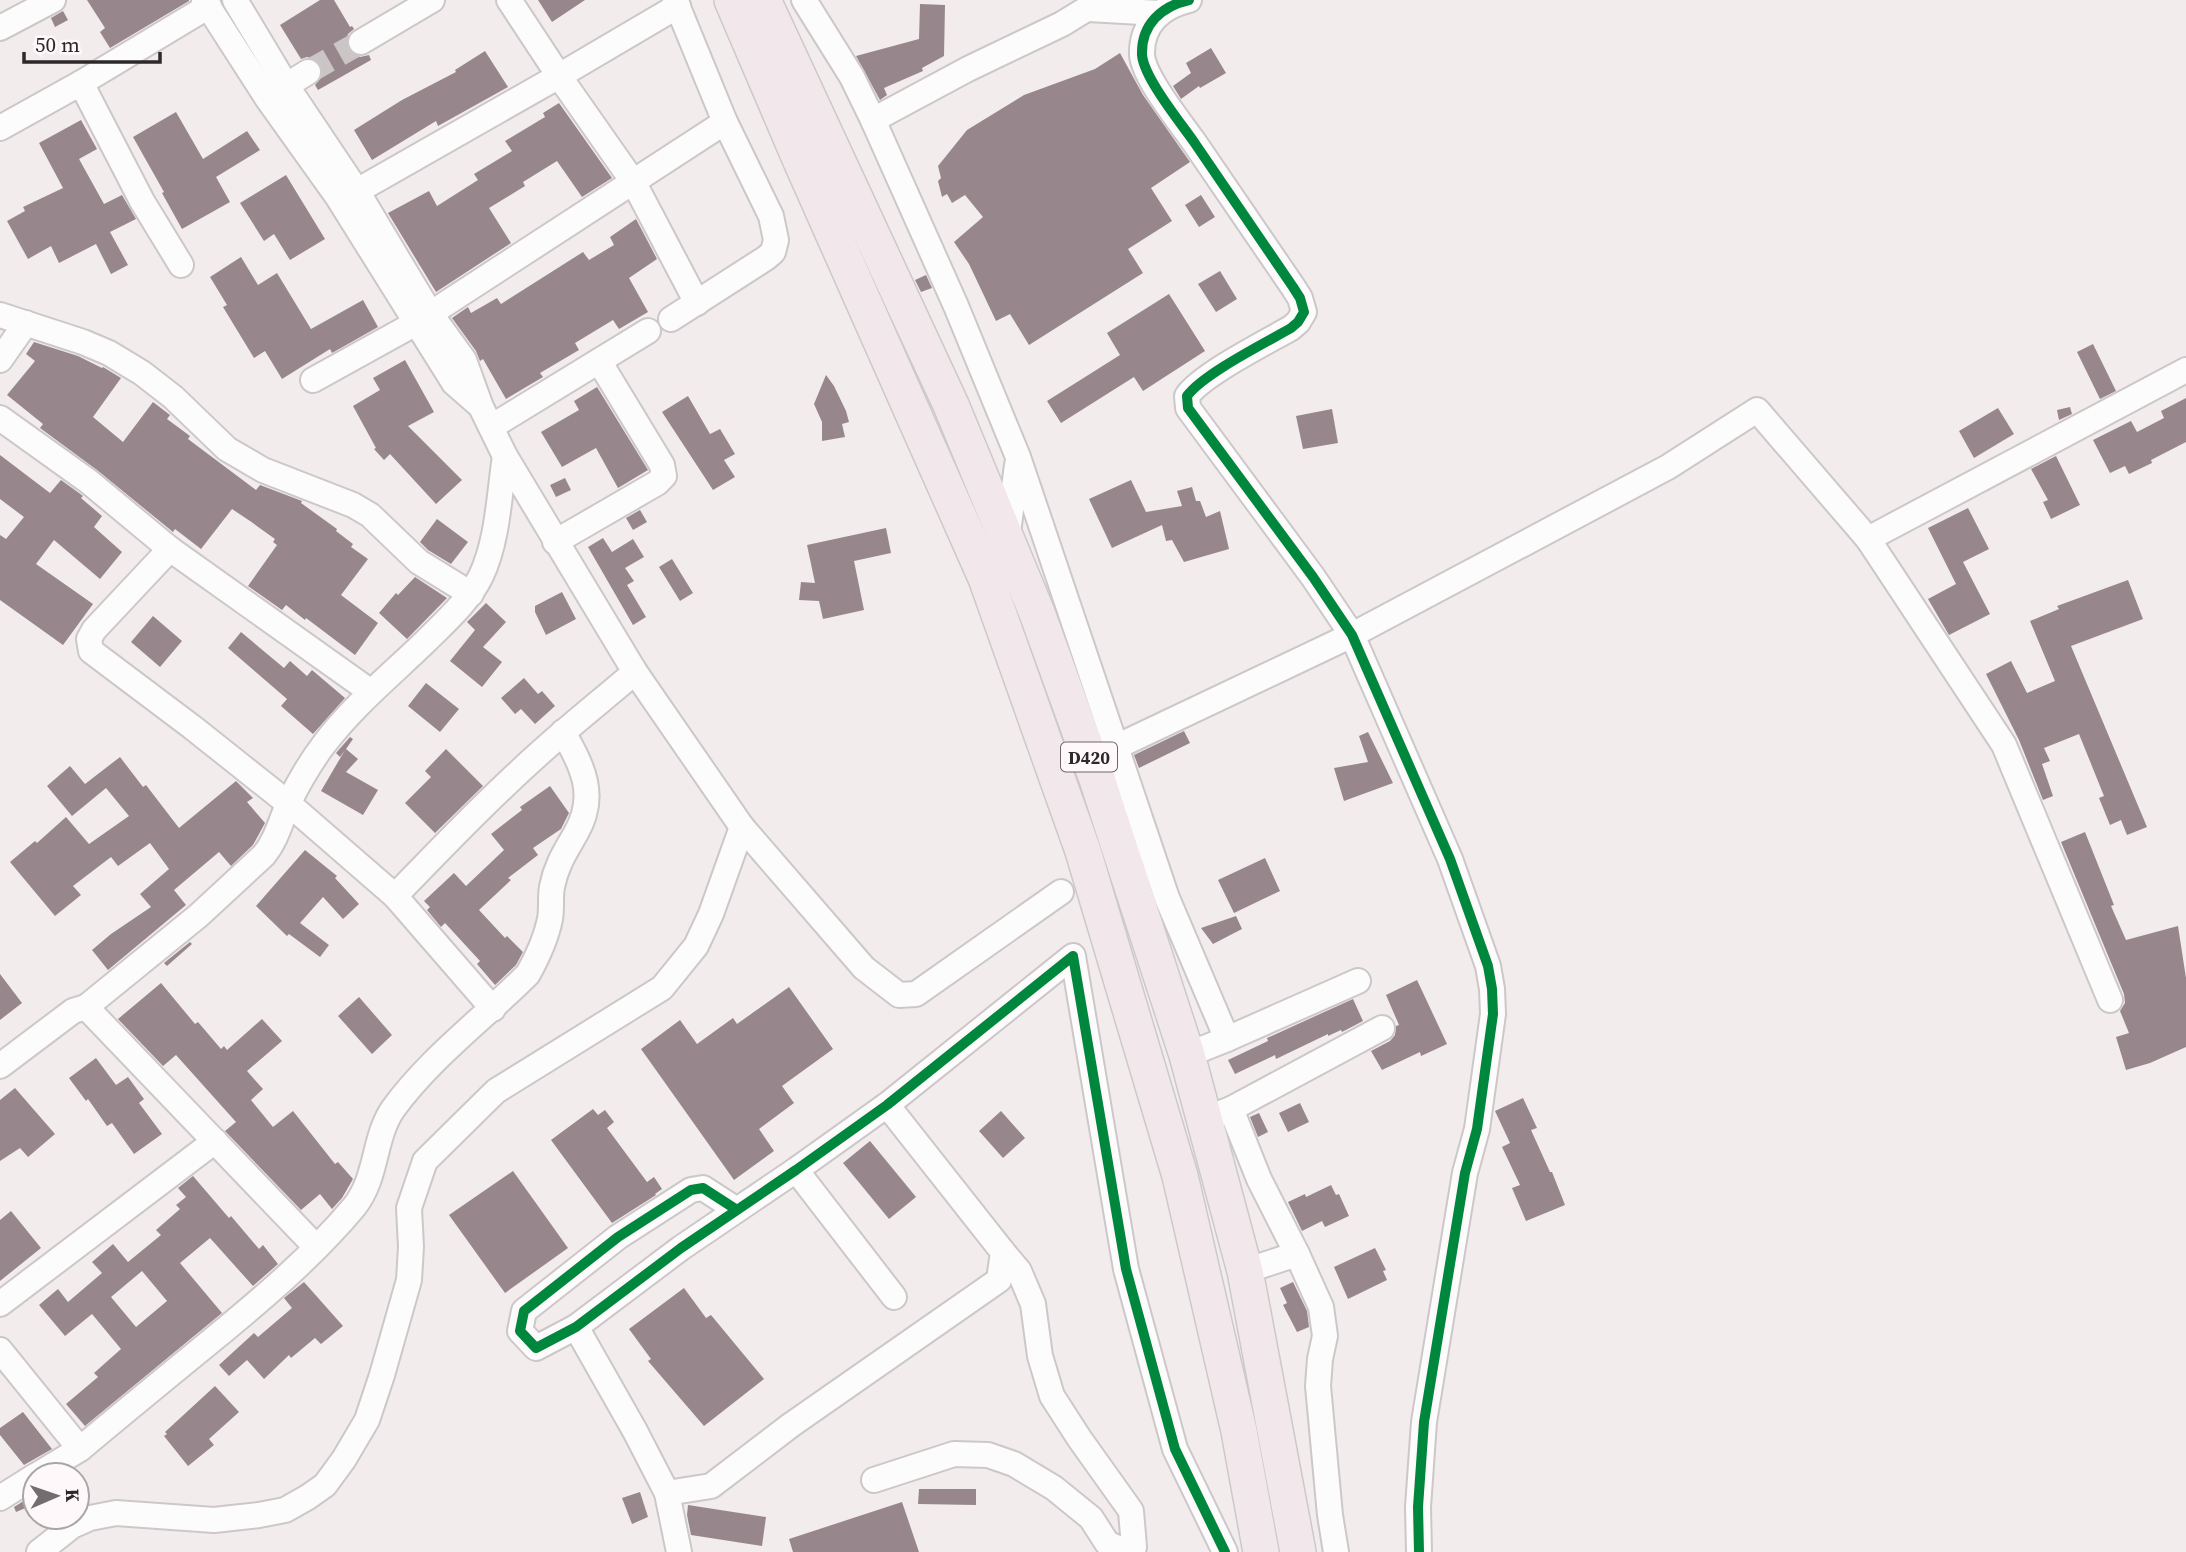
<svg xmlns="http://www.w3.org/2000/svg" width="2186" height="1552" viewBox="0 0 2186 1552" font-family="'Source Serif 4',serif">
<rect width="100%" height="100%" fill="#f2eced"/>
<!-- building -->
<g fill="#97878d" fill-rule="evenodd">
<path d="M87,0H189V1L110,48L100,32L105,28Z"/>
<path d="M320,0H334L350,27L352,26L354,29L348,34L346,41L349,50L353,55L360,57L369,55L371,60L318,90L315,85L321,78L323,72L321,65L314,59L307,57L301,59L280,25Z"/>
<path d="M538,0H585L552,22Z"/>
<path d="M920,4L945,5L944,56L922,68L923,71L884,88L887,95L880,100L856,56L919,39Z"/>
<path d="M63,11L68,20L55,27L51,18Z"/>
<path d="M1211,48L1226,73L1200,88L1199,86L1181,99L1173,86L1191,73L1186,63Z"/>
<path d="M485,51L508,87L438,126L436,121L372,160L354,130L402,100L456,72L455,70Z"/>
<path d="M1120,53L1143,95L1190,162L1151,188L1172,221L1128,249L1143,273L1029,345L1010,314L996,321L969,264L954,242L983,217L965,195L952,203L947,194L942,197L938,181L941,178L938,166L967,130L1024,95L1095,69Z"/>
<path d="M559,103L612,178L582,197L557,161L523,182L525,186L489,208L511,243L436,292L388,213L429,191L437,206L478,180L474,174L512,151L505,141L545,117L543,113Z"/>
<path d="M176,112L203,159L247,131L260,150L216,177L230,202L182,229L162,193L164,192L133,137Z"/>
<path d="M81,120L97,149L79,159L104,204L122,195L136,219L110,232L128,265L111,274L96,244L59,263L51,246L28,259L7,221L25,211L23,207L63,188L39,143Z"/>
<path d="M286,175L325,239L290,260L274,234L264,241L240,203Z"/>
<path d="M1201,195L1215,217L1199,227L1185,205Z"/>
<path d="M636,219L657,259L629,278L648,312L619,329L613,320L575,343L579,350L540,373L543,377L506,399L483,359L480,361L476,351L452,318L468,307L471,313L497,298L501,304L583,252L589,260L614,245L610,237Z"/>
<path d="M241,257L258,285L277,273L311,329L363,300L378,327L332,353L330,349L282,379L265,351L254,358L223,307L227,305L210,277Z"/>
<path d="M1220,271L1237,299L1216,312L1198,284Z"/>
<path d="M926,275L932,288L921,292L915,280Z"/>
<path d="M1169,294L1205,351L1143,391L1134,377L1061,423L1047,401L1120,355L1107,333Z"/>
<path d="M34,342L78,356L102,368L103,367L121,378L93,417L123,442L153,402L170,415L167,419L190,436L188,439L256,490L260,485L302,501L301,503L337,529L336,531L353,544L351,547L368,559L341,595L378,623L355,655L306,618L305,620L286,605L282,610L248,586L277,545L273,542L275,539L250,521L232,509L201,549L175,529L173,532L97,470L40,428L43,424L7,395L35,361L26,354Z"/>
<path d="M2093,344L2116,391L2100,399L2077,352Z"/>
<path d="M405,360L434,412L408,426L462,480L436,504L390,454L384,460L374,449L376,448L353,406L380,390L373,378Z"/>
<path d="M826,375L834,386L846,411L849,422L842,424L845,437L822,441V422L814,404Z"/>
<path d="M597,387L648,470L618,488L596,448L562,467L541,432L579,410L574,401Z"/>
<path d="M688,396L710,434L720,429L735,454L724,460L735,477L713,490L662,412Z"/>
<path d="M2186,398V442L2151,460L2152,463L2129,474L2125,466L2110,473L2093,440L2131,421L2137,432L2164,418L2161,411Z"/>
<path d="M2070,407L2072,414L2059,420L2057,410Z"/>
<path d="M1998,408L2014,434L1974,458L1959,431Z"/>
<path d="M1332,409L1338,443L1303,449L1296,416Z"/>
<path d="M0,455L50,493L61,480L79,493L83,496L81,498L102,516L94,527L122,552L100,579L54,540L36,564L93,604L63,645L0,600V535L6,539L24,517L0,499Z"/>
<path d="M2056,456L2080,505L2051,519L2043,502L2048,500L2031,469Z"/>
<path d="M565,478L571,490L556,497L550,485Z"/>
<path d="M1131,480L1146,512L1182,506L1177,491L1192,487L1196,501H1200L1206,517L1220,511L1229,549L1184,562L1172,540L1166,541L1162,525L1112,548L1089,499Z"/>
<path d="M1968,508L1989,549L1963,562L1990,614L1949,635L1928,599L1956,584L1928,528Z"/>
<path d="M640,510L647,522L633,530L626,518Z"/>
<path d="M437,519L468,542L451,564L428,550L420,542Z"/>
<path d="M886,528L891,553L854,561L864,610L823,619L819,601L799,600L801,582L815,583L807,545Z"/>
<path d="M603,538L612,552L633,539L644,557L625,568L634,581L627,585L646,617L633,625L588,547Z"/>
<path d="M672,559L693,593L680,601L659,567Z"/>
<path d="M415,577L447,598L407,639L379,613L396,593L398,595Z"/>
<path d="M2128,580L2143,619L2071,646L2147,827L2127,835L2121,820L2110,825L2099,798L2104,796L2079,734L2044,748L2050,761L2042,764L2053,796L2043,800L2019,740L1986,674L2011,661L2027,693L2055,681L2030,621L2059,609L2057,606Z"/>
<path d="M562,592L576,619L546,635L535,612V606Z"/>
<path d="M486,603L506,622L483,647L502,662L482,687L450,661L475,630L467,622Z"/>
<path d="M153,616L182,641L160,667L131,642Z"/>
<path d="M241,632L284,668L290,661L307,676L312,670L345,698L313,734L281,706L287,699L228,648Z"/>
<path d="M524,678L538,694L542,691L555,706L535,724L521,709L515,714L501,698Z"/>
<path d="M426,683L459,709L440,732L408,706Z"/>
<path d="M1184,731L1190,743L1139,768L1134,755Z"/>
<path d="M1368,732L1393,783L1344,801L1334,768L1368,762L1359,736Z"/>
<path d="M350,737L353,739L346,749L358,759L346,772L378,790L363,815L321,791L345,750L340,757L336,753Z"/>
<path d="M446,749L483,786L435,833L405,803L431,777L425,771Z"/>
<path d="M120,757L143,787L146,785L179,828L236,781L253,798L247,802L265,823L253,845L231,866L219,852L174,890L186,905L108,970L92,950L111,934L151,907L140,894L169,869L150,843L118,866L111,857L73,886L81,895L55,916L10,862L35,841L37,843L66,817L89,844L129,816L106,788L72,816L47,786L70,766L85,784Z"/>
<path d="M550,786L569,813L561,829L533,848L538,855L508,878L511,880L479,910L505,938L507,936L523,952L516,965L495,985L477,964L480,961L445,923L441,927L427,910L430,907L424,901L454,873L466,886L504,850L491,834L522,810L520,807Z"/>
<path d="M2085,832L2114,905L2111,906L2126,940L2178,926L2186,978V1047L2150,1063L2126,1070L2116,1037L2129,1033L2120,1011L2125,1003L2124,994L2061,842Z"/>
<path d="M305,850L337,876L335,878L359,904L343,919L323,897L300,923L329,945L320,957L289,934L287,936L256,906Z"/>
<path d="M1265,858L1280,891L1234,913L1218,880Z"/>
<path d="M1236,916L1242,929L1213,944L1201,928Z"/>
<path d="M190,942L192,944L167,966L164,963Z"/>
<path d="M0,974L22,1003L0,1020Z"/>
<path d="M1417,980L1447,1044L1421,1056L1420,1052L1382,1070L1371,1051L1390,1041L1395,1035L1396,1026L1399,1025L1386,995Z"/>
<path d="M161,983L195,1024L198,1022L221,1049L224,1046L227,1050L262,1019L282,1041L247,1071L263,1089L251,1100L273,1127L293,1111L335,1164L338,1162L353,1179L342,1198L332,1209L320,1194L301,1210L225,1131L236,1122L176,1055L163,1066L118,1019Z"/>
<path d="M789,987L833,1049L782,1086L794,1103L759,1129L774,1151L734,1180L641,1049L680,1020L697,1044L733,1018L737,1024Z"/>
<path d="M359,997L392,1035L372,1054L338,1016Z"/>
<path d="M1353,999L1363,1021L1342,1032L1341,1030L1328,1036V1034L1276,1059L1275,1055L1235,1074L1228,1060L1268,1041L1267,1038Z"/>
<path d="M96,1058L116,1085L128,1077L144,1099L139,1103L162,1134L134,1154L112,1123L107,1126L88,1099L86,1101L69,1078Z"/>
<path d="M15,1088L55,1134L28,1157L20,1148L0,1161V1100Z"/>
<path d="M1523,1098L1537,1128L1531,1130L1550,1172H1552L1565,1205L1526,1221L1512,1188L1520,1185L1502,1147L1510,1143L1495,1111Z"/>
<path d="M1300,1103L1309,1122L1288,1132L1279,1113Z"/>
<path d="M593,1109L598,1115L605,1110L614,1122L607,1128L647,1182L654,1177L662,1189L655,1194L656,1195L612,1223L551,1140Z"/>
<path d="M1001,1111L1025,1138L1003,1158L979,1131Z"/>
<path d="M1259,1113L1268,1132L1258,1137L1250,1117Z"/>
<path d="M870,1141L916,1197L889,1219L843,1163Z"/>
<path d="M513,1171L568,1248L505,1293L449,1215Z"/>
<path d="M193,1176L229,1218L231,1216L259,1249L263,1245L278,1264L253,1286L210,1238L180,1263L222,1313L85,1426L66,1404L98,1377L94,1373L121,1349L92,1314L65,1336L39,1305L58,1289L68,1302L102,1273L92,1262L113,1244L128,1262L161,1235L156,1230L180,1209L176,1205L186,1197L178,1188ZM142,1271L167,1301L136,1327L111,1297Z"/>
<path d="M1331,1185L1336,1195L1339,1194L1349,1216L1325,1227L1322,1221L1302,1231L1288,1202L1305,1194L1306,1197Z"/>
<path d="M11,1211L41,1248L0,1281V1220Z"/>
<path d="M1375,1248L1386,1270L1383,1271L1387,1280L1348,1299L1334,1267Z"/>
<path d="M304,1282L343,1326L321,1344L315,1338L291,1358L289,1355L264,1379L247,1360L229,1376L219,1365L254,1333L258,1337L292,1308L284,1298Z"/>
<path d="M1293,1282L1307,1311L1309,1327L1297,1332L1283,1305L1287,1303L1280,1288Z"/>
<path d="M684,1288L706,1318L711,1315L764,1379L704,1426L648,1361L651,1359L629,1329Z"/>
<path d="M215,1386L239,1412L209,1439L214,1445L188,1466L164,1436L167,1434L165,1432Z"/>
<path d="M23,1412L52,1449L24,1465L0,1435V1428Z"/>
<path d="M919,1489H976V1505L918,1504Z"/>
<path d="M640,1492L648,1517L632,1524L622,1498Z"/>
<path d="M35,1494V1504L16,1512L14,1507Z"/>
<path d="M902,1502L919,1552H793L789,1539Z"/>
<path d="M688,1505L766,1517L762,1546L691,1535L687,1515Z"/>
</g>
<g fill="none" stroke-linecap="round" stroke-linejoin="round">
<!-- minor-tunnel -->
<path stroke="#cbc5c6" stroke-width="24" stroke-dasharray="24 12" stroke-linecap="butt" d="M308,72L361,42"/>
<defs>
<g id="minor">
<path d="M204,0L267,98L337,196L454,383L478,404"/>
<path d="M235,0L286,85L357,191L430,313L464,360L481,407L505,456L635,672L742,827L864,968L899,995L916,994L1061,892"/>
<path d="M509,0L559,76L634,183L697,303"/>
<path d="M804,0L852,77L873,120L956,306L1018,457L1167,898L1227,1039L1187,1055"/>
<path d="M1189,0C1162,6 1141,24 1142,55C1144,78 1180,122 1194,142C1227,190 1260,239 1293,287L1300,298L1304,312L1298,322L1291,328C1265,343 1203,374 1187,396L1188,408L1313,577L1352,635L1450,859L1488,966L1492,989L1493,1014L1477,1129L1465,1173L1424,1422L1418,1507L1419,1552"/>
<path d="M1088,9L1159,13"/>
<path d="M0,28L53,0"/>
<path d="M361,42L432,0"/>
<path d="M81,83L142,201L181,265"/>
<path d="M273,94L308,72"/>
<path d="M873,120L968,69L1062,24L1101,0"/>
<path d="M0,128L81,83L209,6"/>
<path d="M357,191L559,76L678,6"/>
<path d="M0,315L83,342L109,353L142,373L173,397L227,449L263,470L353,505L370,515L419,562L471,594"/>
<path d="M671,319L766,258L773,252L776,240L771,216L725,122L675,0"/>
<path d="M0,360L26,323"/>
<path d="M313,380L416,323L725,122"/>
<path d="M0,418L88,481L170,549L371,692"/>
<path d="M491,427L648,331"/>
<path d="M1868,539L2186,370"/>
<path d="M1007,540L1017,465"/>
<path d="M555,542L657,483L664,476L662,465L599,361"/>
<path d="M170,549L94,630L89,639L91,651L192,727L289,804L395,896L493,1009"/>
<path d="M1116,747L1352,635L1668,467L1757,410L1868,539L2004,745L2110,1000"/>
<path d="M395,896C450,839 505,782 565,731C588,711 612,692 635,672"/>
<path d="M86,1007L316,1247"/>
<path d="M1227,1039L1358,981"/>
<path d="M0,1066L73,1011L86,1007L198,916L264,855C277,839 281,820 289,802C299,782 311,761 325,743C354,705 392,674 426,641C446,621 468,602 481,576C498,540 499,496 505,456"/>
<path d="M1231,1109L1382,1028"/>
<path d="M1205,1119L1231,1109L1259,1179L1297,1254L1321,1307L1325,1336L1320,1359L1318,1386L1330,1515L1336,1552"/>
<path d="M796,1170L894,1297"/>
<path d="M737,1210L703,1188L691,1190L618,1237L524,1311L520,1331L536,1348L576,1327L681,1248L796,1170L887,1105L1073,956L1126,1269L1175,1449L1225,1552"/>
<path d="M1245,1271L1297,1254"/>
<path d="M0,1304L215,1141"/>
<path d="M576,1327L635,1431L667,1493L679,1552"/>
<path d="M0,1350L80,1449C123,1413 167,1377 211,1341C261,1300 312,1257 354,1207C378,1177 373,1138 393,1109C430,1058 483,1019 528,974C538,956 546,939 550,919C552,908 550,897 552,887C556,865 566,851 576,833C598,795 582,766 563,732"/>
<path d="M37,1475L80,1449"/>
<path d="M874,1480L954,1454L988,1455L1014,1464L1054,1488L1091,1518L1107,1543L1122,1550L1134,1547L1131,1511L1079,1438L1052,1396L1040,1356L1033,1304L1019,1271L1003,1252"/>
<path d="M667,1493L711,1486L791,1425L999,1280L1003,1252L887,1105"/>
<path d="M0,1498L35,1476"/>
<path d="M39,1552L72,1526L90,1518L116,1513L214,1520L259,1515L285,1510L308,1497L325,1485L344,1459L367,1420L382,1375L409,1280L411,1247L409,1208L425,1161L496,1091L662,988L696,946L711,914L742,827"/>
</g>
<g id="highway">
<path d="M732,0L801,161L986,578L1083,851L1180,1176L1239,1431L1261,1552"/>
<path d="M763,0L951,405L1037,613L1097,779L1187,1055L1245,1271L1298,1552"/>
</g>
</defs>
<!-- minor casing -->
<use href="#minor" stroke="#cdc7c9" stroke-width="28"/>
<!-- highway casing -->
<use href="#highway" stroke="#ccc9ca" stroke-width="38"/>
<!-- minor -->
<use href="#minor" stroke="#fdfcfc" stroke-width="24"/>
<!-- highway -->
<use href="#highway" stroke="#f2e8eb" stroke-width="35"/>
<defs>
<g id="cycleway">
<path d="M1189,0C1162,6 1141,24 1142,55C1144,78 1180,122 1194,142C1227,190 1260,239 1293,287L1300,298L1304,312L1298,322L1291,328C1265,343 1203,374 1187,396L1188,408L1313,577L1352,635L1450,859L1488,966L1492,989L1493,1014L1477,1129L1465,1173L1424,1422L1418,1507L1419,1552"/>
<path d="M737,1210L703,1188L691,1190L618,1237L524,1311L520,1331L536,1348L576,1327L681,1248L796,1170L887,1105L1073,956L1126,1269L1175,1449L1225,1552"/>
</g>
</defs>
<!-- cycleway casing -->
<use href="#cycleway" stroke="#fef8fa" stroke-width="15"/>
<!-- cycleway -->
<use href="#cycleway" stroke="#00873e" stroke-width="10"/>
</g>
<g text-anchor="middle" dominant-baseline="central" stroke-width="7" stroke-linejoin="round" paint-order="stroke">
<!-- shield labels -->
<rect fill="#fef8fa" stroke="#6c6668" stroke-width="2" x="1061" y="742.5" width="56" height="29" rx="5"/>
<g font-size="18" font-weight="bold" fill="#2d282a">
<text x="1089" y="757">D420</text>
</g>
</g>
<!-- north arrow -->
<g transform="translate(56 1496) rotate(88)"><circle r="33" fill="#fef8fa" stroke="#aaa5a7" stroke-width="2"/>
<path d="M0-5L12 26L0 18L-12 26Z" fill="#726d6e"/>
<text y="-10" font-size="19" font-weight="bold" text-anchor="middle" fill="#2d282a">K</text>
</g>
<!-- scale -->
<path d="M24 52v10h136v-10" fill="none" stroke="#2d282a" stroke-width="3.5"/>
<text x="35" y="52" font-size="21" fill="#2d282a" stroke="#fef8fa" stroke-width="5" paint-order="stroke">50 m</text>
</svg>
